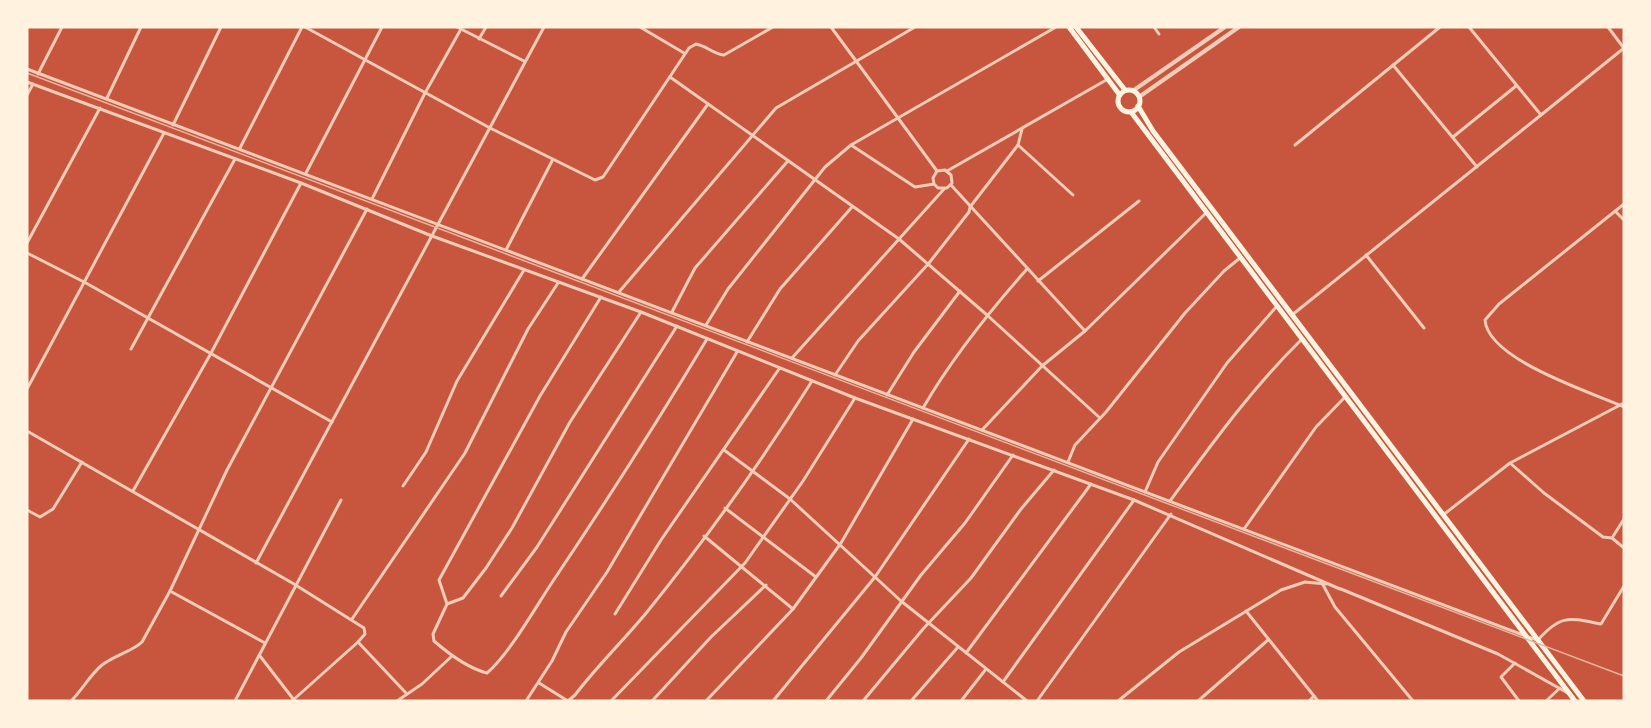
<svg xmlns="http://www.w3.org/2000/svg" width="1651" height="728" viewBox="0 0 1651 728" font-family="'IBM Plex Sans',sans-serif">
<rect width="100%" height="100%" fill="#c8553d"/>
<g fill="none" stroke-linecap="round" stroke-linejoin="round">
<!-- minor -->
<g stroke="#f1ccb7" stroke-width="3">
<path d="M305,27L490,128L595,180L603,177L689,48L696,44C707,46 713,54 724,55L773,27"/>
<path d="M457,27L524,61"/>
<path d="M640,27L684,53"/>
<path d="M831,27L937,171"/>
<path d="M1154,27L1159,34"/>
<path d="M1469,27L1541,115L1624,48"/>
<path d="M1608,27L1623,47"/>
<path d="M479,39L486,27"/>
<path d="M1393,65L1477,167"/>
<path d="M27,69L1531,638L1538,640C1561,614 1569,618 1601,624L1624,586"/>
<path d="M38,74L62,27"/>
<path d="M670,77L899,239L987,315L1100,418"/>
<path d="M27,82L301,183L432,236L641,312L855,398L1134,500L1340,589"/>
<path d="M27,95L33,84"/>
<path d="M107,98L141,27"/>
<path d="M173,125L221,27"/>
<path d="M1453,137L1516,86"/>
<path d="M851,145L915,187L934,184L938,188H947L952,183L951,175L945,170L937,171L933,178L934,184"/>
<path d="M1018,145L1073,195"/>
<path d="M1295,145L1440,27"/>
<path d="M240,148L302,27"/>
<path d="M947,171L1108,79"/>
<path d="M306,173L382,27"/>
<path d="M951,185L1085,331"/>
<path d="M372,199L425,93L461,29"/>
<path d="M1624,204L1499,304L1485,320C1488,360 1591,392 1624,407"/>
<path d="M1615,211L1624,220"/>
<path d="M27,243L100,108"/>
<path d="M506,250L552,161"/>
<path d="M27,253L86,283L332,422"/>
<path d="M1366,255L1424,328"/>
<path d="M582,279L708,104"/>
<path d="M1038,281L1139,201"/>
<path d="M619,292L776,108L915,27"/>
<path d="M601,297L540,396L439,580L447,604L433,634L434,641C449,654 467,668 487,673C510,653 535,608 553,581C606,502 658,421 707,339"/>
<path d="M672,312L695,268L787,162"/>
<path d="M1292,315L1541,115"/>
<path d="M706,325L728,289L825,167L851,145L1056,27"/>
<path d="M747,342L780,289L852,207"/>
<path d="M131,349L235,159"/>
<path d="M792,358L944,189"/>
<path d="M835,375L858,341L929,263L969,212L970,207L1018,145L1022,129"/>
<path d="M27,389L164,133"/>
<path d="M887,395L914,352L960,291"/>
<path d="M923,408C952,358 989,312 1027,269"/>
<path d="M983,429L1042,366L1085,331L1206,213"/>
<path d="M27,431L294,584L364,628L365,634L358,642L292,701"/>
<path d="M724,450L790,499L901,601L1027,701"/>
<path d="M1068,462L1075,445L1106,412L1185,313L1224,271L1240,258"/>
<path d="M1510,463L1544,493L1603,537L1612,538L1624,519"/>
<path d="M403,486L426,452L457,381L524,270"/>
<path d="M133,491L210,355L301,183"/>
<path d="M1145,492L1158,462L1227,363L1277,306"/>
<path d="M1170,501C1211,445 1252,388 1302,339"/>
<path d="M725,508L816,577"/>
<path d="M27,510L40,517L53,509L82,462"/>
<path d="M1443,515L1510,463L1624,403"/>
<path d="M1244,529L1316,427L1345,397"/>
<path d="M704,536L793,609"/>
<path d="M1612,538L1624,548"/>
<path d="M256,563L544,27"/>
<path d="M1322,583L1335,607L1413,701"/>
<path d="M1341,589L1498,654L1566,692"/>
<path d="M170,591L265,643"/>
<path d="M501,596L537,547L677,326"/>
<path d="M447,604L463,598L486,568L512,528L570,422L641,312"/>
<path d="M1246,611L1318,701"/>
<path d="M615,614L661,540L779,369"/>
<path d="M352,619L465,453L528,329L558,283"/>
<path d="M358,642L406,693"/>
<path d="M966,653L1091,484"/>
<path d="M260,656L294,700"/>
<path d="M1515,663L1501,677L1519,701"/>
<path d="M1003,682L1134,500"/>
<path d="M539,683L568,701L575,695C597,666 624,640 647,612C706,539 762,461 812,381"/>
<path d="M71,701C82,690 90,675 102,665C115,655 133,651 142,642L170,591L227,470L367,209"/>
<path d="M235,701L341,500"/>
<path d="M397,701L422,684L452,656"/>
<path d="M526,701L552,661L566,632L607,572L737,352"/>
<path d="M611,701L745,563L803,481L855,398"/>
<path d="M652,701L711,637L766,585"/>
<path d="M706,701L793,609L841,543L913,419"/>
<path d="M773,701L875,577L969,439"/>
<path d="M826,701L861,658L921,575L965,523L1013,455"/>
<path d="M863,701L923,629L971,578L1021,509L1054,470"/>
<path d="M911,701L958,647"/>
<path d="M961,701L986,669"/>
<path d="M1037,701L1171,514"/>
<path d="M1118,701L1179,652L1281,590L1305,582L1326,584"/>
<path d="M1198,701L1268,640"/>
<path d="M1309,701L1314,696"/>
<path d="M1546,701L1560,688"/>
</g>
<!-- tertiary -->
<g stroke="#f1ccb7" stroke-width="4">
<path d="M1134,90L1225,27"/>
<path d="M1139,97L1239,27"/>
</g>
<!-- trunk -->
<g stroke="#fff3e0" stroke-width="5">
<path d="M1069,27L1119,94"/>
<path d="M1076,27L1125,90"/>
<circle cx="1129" cy="101" r="11"/>
<path d="M1138,106L1153,131L1584,701"/>
<path d="M1131,112L1575,701"/>
</g>
<!-- rail -->
<path stroke="#e9b49f" stroke-width="1.5" d="M27,73L1624,676"/>
</g>
<!-- border -->
<rect width="1651" height="728" fill="none" stroke="#fff3e0" stroke-width="57"/>
</svg>
